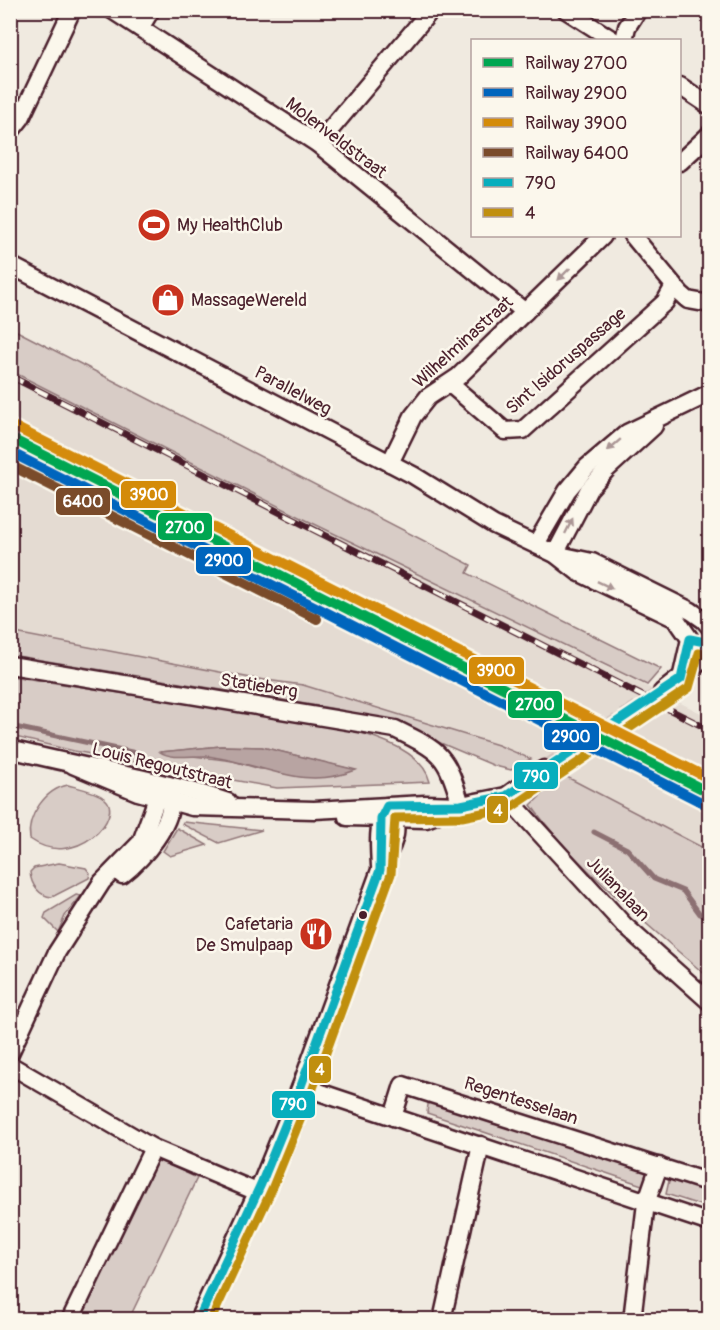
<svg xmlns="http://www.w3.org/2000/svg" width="720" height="1330" viewBox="0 0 720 1330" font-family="Pangolin,sans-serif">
<rect width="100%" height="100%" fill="#f0eae0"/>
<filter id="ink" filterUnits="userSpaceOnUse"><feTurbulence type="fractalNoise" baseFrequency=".0167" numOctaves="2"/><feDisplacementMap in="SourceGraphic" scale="12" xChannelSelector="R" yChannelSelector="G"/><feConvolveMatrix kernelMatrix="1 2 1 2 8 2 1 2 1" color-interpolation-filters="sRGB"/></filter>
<g filter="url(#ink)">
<!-- built -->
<path fill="#e4dbd2" d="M10,371L302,518L709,717V851L531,759L498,745L365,703L303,685L251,678L11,632Z"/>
<!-- green -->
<g fill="#d8ccc6" stroke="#917678" stroke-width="1.5" fill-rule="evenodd">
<path d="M11,328L471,565L467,573L661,669L647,685L302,518L11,371Z"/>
<path d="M10,632L251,678L303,685L498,745L531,759L511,770L495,766L424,736L336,709L11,655Z"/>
<path d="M11,676L346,728C374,737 422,749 430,782L277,788L74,751L11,736ZM221,746L262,747L354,770L260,769L233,761L161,752Z"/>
<path d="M563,775L709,851V978C651,927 576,868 531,805Z"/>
<path d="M68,785C79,788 95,791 104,798C127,815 75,871 30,839C26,816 46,789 68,785Z"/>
<path d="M183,822L262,830L219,843L182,824Z"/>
<path d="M177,828L207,845L170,856L163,851Z"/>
<path d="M59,863L86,868L90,873L89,878L52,897C39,896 31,885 30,872L34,868Z"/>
<path d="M76,895L81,896L65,916L58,932L44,918L46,913Z"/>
<path d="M429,1096L653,1167L648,1187L427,1113Z"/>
<path d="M157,1159L197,1178L129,1319L79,1320Z"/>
<path d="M671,1172L709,1186V1208L666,1194Z"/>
</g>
<!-- water -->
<path fill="#b8a4a2" stroke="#8c6f72" stroke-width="1.5" d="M221,746L262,747L356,770C300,792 260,762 206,756C193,755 172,760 160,752Z"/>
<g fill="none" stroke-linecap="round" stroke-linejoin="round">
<!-- stream -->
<g stroke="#8c6f72" stroke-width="5">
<path d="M10,726L136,753"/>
<path d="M594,832L627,849L654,879L683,891L700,914L710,918"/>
</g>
<!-- minor-tunnel -->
<path stroke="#cfc1bc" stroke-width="16" stroke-dasharray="16 8" stroke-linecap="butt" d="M544,769L662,692"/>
<defs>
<g id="minor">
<path d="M112,10L318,144L525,312"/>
<path d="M566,10L613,40"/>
<path d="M140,28L151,10"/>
<path d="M624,40L627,27L638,10"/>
<path d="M680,86L710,106"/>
<path d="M10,132L21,118L72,10"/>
<path d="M318,144L431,10"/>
<path d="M680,162L710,134"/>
<path d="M633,236L681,294L688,300L710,304"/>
<path d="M10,265L413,475L494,525L555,554L578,572L676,619L690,639L681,679"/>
<path d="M450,384L505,431L523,430L665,302L674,286"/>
<path d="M390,463L413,416L428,397L458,377L603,236"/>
<path d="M536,544L567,491L587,467L627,433L710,393"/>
<path d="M555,554L589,489L607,469L654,426"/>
<path d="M559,555L592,562L691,611L704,620L710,627"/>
<path d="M10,665L395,729C442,752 446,754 461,805"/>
<path d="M662,692L700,662L710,648"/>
<path d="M10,749C83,768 157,778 228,802"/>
<path d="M73,765L138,792L192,807L314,810L425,804L461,805"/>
<path d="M506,796L624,925L710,1002"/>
<path d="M347,817L426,819L461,805L506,796L544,769"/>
<path d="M380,866C379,847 377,827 385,809"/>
<path d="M122,875C142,859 176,822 170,795"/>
<path d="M10,1053L57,952L102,882L141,842L157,798L168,785"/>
<path d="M10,1065L153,1148L257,1192"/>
<path d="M301,1086L710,1223"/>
<path d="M393,1117L403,1085L710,1183"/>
<path d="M70,1320L153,1148"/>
<path d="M198,1320L261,1184L301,1086L380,870C392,846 404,830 387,806"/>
<path d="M442,1320L481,1145"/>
<path d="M632,1320L646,1203L659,1166"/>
</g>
</defs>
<!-- minor casing -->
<use href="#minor" stroke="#4a1f2b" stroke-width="21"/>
<!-- minor -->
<use href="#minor" stroke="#fbf7ec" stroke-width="16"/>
<defs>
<g id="rail">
<path d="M10,376L710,730"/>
<path d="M10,450L710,805"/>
<path d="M580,731L622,749"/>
</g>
</defs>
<!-- rail casing -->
<use href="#rail" stroke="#4a1f2b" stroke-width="7"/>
<!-- rail -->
<use href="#rail" stroke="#fbf7ec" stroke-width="4.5" stroke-dasharray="14" stroke-linecap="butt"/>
<defs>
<path id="bus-1" d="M198,1320L261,1184L301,1086L380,870L381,818L387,806L461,805L506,796L681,679L690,639L710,643"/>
<path id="bus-2" d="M211,1320L272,1189L312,1091L391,874L395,818L462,817L512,807L689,688L699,653L708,655"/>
</defs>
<!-- bus-1 casing -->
<use href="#bus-1" stroke="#fbf7ec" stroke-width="14"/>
<!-- bus-2 casing -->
<use href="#bus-2" stroke="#fbf7ec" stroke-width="14"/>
<!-- bus-1 -->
<use href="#bus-1" stroke="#07aebd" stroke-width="9"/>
<!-- bus-2 -->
<use href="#bus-2" stroke="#c08f0f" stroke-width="9"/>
<defs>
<path id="rail-1" d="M10,438L710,793"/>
<path id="rail-2" d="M10,452L705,804"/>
<path id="rail-3" d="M15,427L710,779"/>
<path id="rail-4" d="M10,465L317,619"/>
</defs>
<!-- rail-1 casing -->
<use href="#rail-1" stroke="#fbf7ec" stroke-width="15"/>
<!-- rail-2 casing -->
<use href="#rail-2" stroke="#fbf7ec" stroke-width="15"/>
<!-- rail-3 casing -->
<use href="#rail-3" stroke="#fbf7ec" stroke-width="15"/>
<!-- rail-4 casing -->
<use href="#rail-4" stroke="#fbf7ec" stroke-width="15"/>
<!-- rail-1 -->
<use href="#rail-1" stroke="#00a651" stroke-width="10"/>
<!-- rail-2 -->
<use href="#rail-2" stroke="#0065bd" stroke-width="10"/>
<!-- rail-3 -->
<use href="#rail-3" stroke="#d48b09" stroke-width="10"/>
<!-- rail-4 -->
<use href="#rail-4" stroke="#7a4b2a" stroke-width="10"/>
</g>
<!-- one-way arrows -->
<defs><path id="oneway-solid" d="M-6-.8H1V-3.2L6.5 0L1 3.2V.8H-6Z" transform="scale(1.5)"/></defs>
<g fill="#ab9695">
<use href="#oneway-solid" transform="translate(564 274) rotate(135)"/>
<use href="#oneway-solid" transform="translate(614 445) rotate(139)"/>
<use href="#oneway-solid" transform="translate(569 526) rotate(-64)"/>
<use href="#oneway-solid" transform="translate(605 585) rotate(26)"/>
</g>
</g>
<!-- icons -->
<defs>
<symbol id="stadium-disc" viewBox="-11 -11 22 22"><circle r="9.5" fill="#c8321e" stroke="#fbf7ec"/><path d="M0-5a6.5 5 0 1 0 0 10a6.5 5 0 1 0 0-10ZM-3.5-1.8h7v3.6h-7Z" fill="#fff"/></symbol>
<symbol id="shop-disc" viewBox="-11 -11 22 22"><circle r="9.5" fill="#c8321e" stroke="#fbf7ec"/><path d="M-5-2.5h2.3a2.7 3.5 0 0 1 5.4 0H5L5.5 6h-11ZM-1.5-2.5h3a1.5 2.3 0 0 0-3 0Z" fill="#fff"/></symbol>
<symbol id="restaurant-disc" viewBox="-11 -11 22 22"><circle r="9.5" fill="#c8321e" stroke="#fbf7ec"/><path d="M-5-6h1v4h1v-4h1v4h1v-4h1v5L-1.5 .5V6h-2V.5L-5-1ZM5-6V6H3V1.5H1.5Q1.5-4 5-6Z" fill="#fff"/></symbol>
</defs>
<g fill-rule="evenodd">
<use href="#stadium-disc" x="135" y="206" width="38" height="38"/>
<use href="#shop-disc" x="149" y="281" width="38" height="38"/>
<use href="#restaurant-disc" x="297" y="915" width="38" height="38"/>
</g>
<!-- markers -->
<circle fill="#4a1f2b" stroke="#fbf7ec" stroke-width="2" cx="363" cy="915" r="5"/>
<g text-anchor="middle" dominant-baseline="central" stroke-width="5" stroke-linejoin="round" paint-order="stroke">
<!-- street labels -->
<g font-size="18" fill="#4a1f2b" stroke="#fbf7ec">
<text transform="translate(336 138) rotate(37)">Molenveldstraat</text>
<text transform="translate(463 342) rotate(-42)">Wilhelminastraat</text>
<text transform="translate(566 361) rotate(-41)">Sint Isidoruspassage</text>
<text transform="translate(293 391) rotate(28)">Parallelweg</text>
<text transform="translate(259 686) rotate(9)">Statieberg</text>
<text transform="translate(162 766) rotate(14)">Louis Regoutstraat</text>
<text transform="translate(618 889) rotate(46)">Julianalaan</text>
<text transform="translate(521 1101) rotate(18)">Regentesselaan</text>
</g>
<!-- poi labels -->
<g font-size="18" fill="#4a1f2b" stroke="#fbf7ec" text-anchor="start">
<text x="177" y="225">My HealthClub</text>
<text x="191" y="300">MassageWereld</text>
<text x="293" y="924" text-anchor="end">Cafetaria<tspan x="293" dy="21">De Smulpaap</tspan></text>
</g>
</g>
<g stroke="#fbf7ec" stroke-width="2">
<rect x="120" y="480" width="57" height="29" rx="6" fill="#d48b09"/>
<rect x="55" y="487" width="56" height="29" rx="6" fill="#7a4b2a"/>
<rect x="157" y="512" width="56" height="29" rx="6" fill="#00a651"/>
<rect x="195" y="546" width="57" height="29" rx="6" fill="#0065bd"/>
<rect x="468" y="656" width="57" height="29" rx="6" fill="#d48b09"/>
<rect x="507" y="690" width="56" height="29" rx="6" fill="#00a651"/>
<rect x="543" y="722" width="57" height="29" rx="6" fill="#0065bd"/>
<rect x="513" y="761" width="46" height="29" rx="6" fill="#07aebd"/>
<rect x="486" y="795" width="23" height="29" rx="6" fill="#c08f0f"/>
<rect x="308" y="1055" width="24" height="29" rx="6" fill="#c08f0f"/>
<rect x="271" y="1090" width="45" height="29" rx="6" fill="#07aebd"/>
</g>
<g font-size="16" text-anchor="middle" font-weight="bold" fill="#fff">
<text x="149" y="500">3900</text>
<text x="83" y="507">6400</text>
<text x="185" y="533">2700</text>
<text x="224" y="566">2900</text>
<text x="496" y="676">3900</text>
<text x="535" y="710">2700</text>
<text x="571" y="742">2900</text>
<text x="536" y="782">790</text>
<text x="498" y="816">4</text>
<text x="320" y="1075">4</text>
<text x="293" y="1110">790</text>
</g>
<!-- margin -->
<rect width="720" height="1330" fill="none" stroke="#fbf7ec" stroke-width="36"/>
<rect x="18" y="18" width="684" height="1294" fill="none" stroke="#4a1f2b" stroke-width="2" filter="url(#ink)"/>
<!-- legend -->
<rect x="471" y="39" width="210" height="198" fill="#fbf7ec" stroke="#b4a19f" stroke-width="1.5"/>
<rect x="483" y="58" width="30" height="9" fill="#00a651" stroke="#b4a19f" stroke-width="1.5"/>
<text x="525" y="69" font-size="18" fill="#4a1f2b">Railway 2700</text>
<rect x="483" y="88" width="30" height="9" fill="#0065bd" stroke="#b4a19f" stroke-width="1.5"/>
<text x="525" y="99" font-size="18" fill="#4a1f2b">Railway 2900</text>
<rect x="483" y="118" width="30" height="9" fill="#d48b09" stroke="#b4a19f" stroke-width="1.5"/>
<text x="525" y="129" font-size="18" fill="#4a1f2b">Railway 3900</text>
<rect x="483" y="148" width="30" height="9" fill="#7a4b2a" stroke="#b4a19f" stroke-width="1.5"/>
<text x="525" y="159" font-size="18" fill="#4a1f2b">Railway 6400</text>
<rect x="483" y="178" width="30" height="9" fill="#07aebd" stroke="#b4a19f" stroke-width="1.5"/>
<text x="525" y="189" font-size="18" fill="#4a1f2b">790</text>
<rect x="483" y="208" width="30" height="9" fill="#c08f0f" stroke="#b4a19f" stroke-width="1.5"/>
<text x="525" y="219" font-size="18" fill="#4a1f2b">4</text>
</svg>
